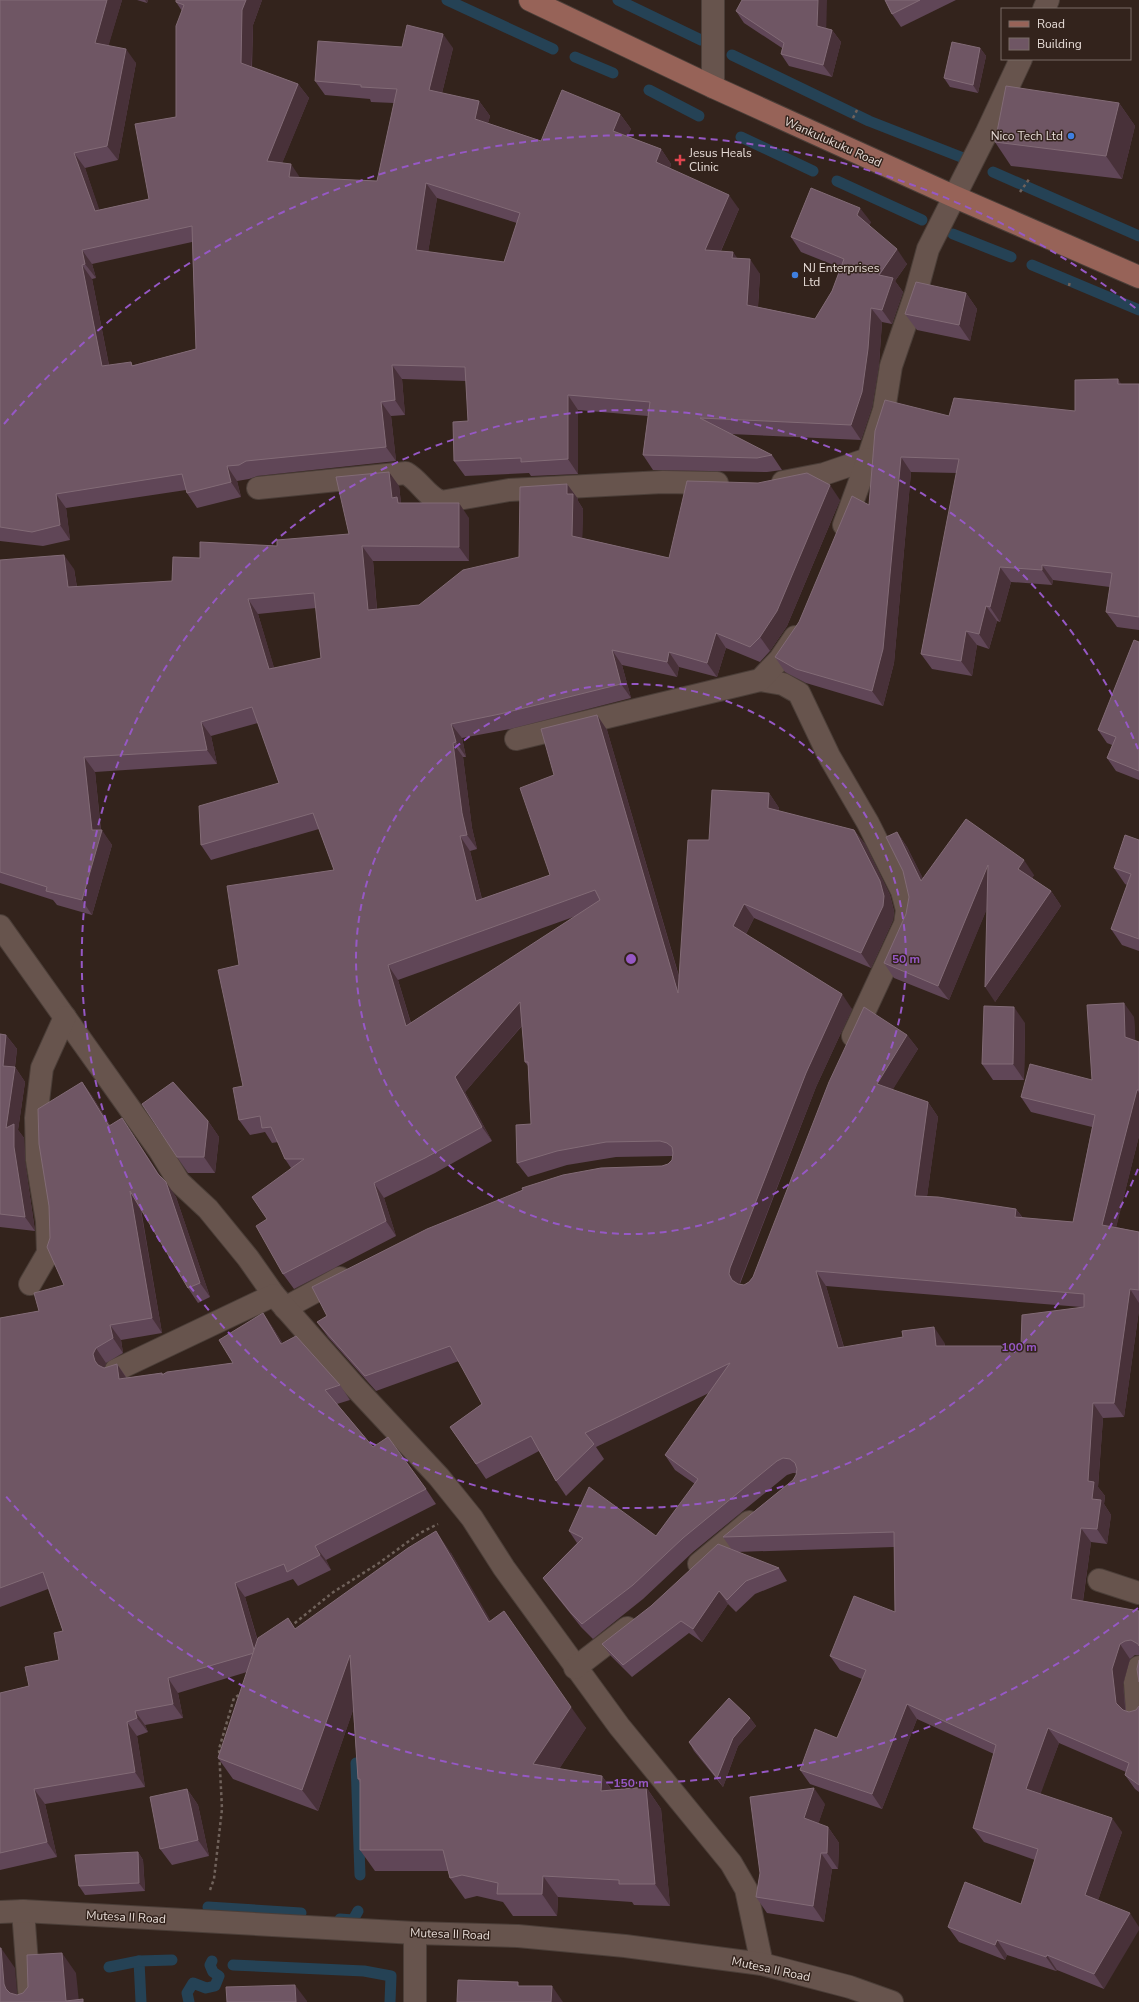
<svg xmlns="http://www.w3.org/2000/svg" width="1139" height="2002" viewBox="0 0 1139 2002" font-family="'Nunito Sans',sans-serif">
<rect width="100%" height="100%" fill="#33231c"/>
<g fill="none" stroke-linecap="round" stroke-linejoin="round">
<!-- stream -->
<g stroke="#254255" stroke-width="11">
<path d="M447,0L553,49"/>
<path d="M618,0L701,40"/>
<path d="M732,55L869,121L966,159"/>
<path d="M575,57L613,73"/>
<path d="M649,90L699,116"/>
<path d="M741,137L813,171"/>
<path d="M993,172L1139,236"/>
<path d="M837,181L922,220"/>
<path d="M953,234L1011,257"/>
<path d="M1032,265L1139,310"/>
<path d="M356,1763L360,1875"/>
<path d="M208,1907L301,1913"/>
<path d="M340,1919L353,1920L358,1911"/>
<path d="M139,1961L141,2002"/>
<path d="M233,1965L364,1971L391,1976L390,2002"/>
<path d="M109,1967L139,1961L172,1960"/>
<path d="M189,2002L187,1993L193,1983L206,1988L215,1986L219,1976L213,1972L210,1965L212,1961"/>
</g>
<defs>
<g id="minor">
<path d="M713,0V87"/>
<path d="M1044,9L1048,0"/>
<path d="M783,482L824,474L868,459L884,410L891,366L916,293L928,249L986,134L1021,59"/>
<path d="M258,488L406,473C420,481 426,496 441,502L509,490L663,482L717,483"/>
<path d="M844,525L868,459"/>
<path d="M760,680L783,684L799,693L829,756L868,823L902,891L907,910L905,924L853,1036"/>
<path d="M516,739L760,680L780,659L795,637"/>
<path d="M0,926L160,1151L179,1182L208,1209L248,1258L274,1295"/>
<path d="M30,1284L48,1253L47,1221L37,1160L36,1118L42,1068L65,1017"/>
<path d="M285,1308L340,1278"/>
<path d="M116,1370L274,1295L355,1387L439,1477L472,1518L504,1568L619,1726L731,1863L746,1889L762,1964"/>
<path d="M699,1564L749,1522"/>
<path d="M1099,1580L1139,1593"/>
<path d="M1139,1667L1135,1683L1137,1711L1139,1714"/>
<path d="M575,1668L627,1628"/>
<path d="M23,1911L30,2002"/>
<path d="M0,1912L23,1911L415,1933L518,1936L625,1946L762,1964L850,1987L892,2002"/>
<path d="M415,2002V1933"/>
</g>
<path id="major" d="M530,0L713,87L953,196L1139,277"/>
</defs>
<!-- minor casing -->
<use href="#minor" stroke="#4b3e38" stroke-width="24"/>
<!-- major casing -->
<use href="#major" stroke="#4b3e38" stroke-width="24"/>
<!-- path -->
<g stroke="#70625b" stroke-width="2.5" stroke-dasharray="3 3" stroke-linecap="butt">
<path d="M853,118L858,108"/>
<path d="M1020,192L1030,178"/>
<path d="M1069,286L1070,281"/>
<path d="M290,1627L332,1593L379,1563L420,1533L438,1524"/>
<path d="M210,1890L214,1879L222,1809L219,1749L234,1698L242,1693"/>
</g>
<!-- minor -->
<use href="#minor" stroke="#67544d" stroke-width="22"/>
<!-- major -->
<use href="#major" stroke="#976358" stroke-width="22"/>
</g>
<!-- wall -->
<g fill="#604657" fill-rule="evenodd">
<path d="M0,0H122L108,46L136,63L118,160L85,168L99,210L149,199L176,117L182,11L176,2V0H262L253,25L252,67L298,84L309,98L282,163L300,178L377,181L394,103L371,102L370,99L325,95L315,81L402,47L453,48L442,93L479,101L490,116L488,123L541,141L620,114L631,129L627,136L661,149L671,164L670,168L739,209L721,251L738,259L760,274L758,307L815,319L832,291L841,268L801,252L791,237L871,222L869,225L907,264L895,281L903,292L892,324L882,322L879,364L872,407L861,440L730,434L772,455L782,470L767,472L653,470L643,455L648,416L578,410V474L531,476L529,473L465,476L454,461L468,421L466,381L402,379L405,415L391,416L396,461L257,476L249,479L237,481L241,497L197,508L187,493L186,490L66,508L70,540L43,546L0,541ZM437,198L517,223L504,262L428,252ZM192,242L196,349L134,365H109L92,279L96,278L92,264Z"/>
<path d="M137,0H148L147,3Z"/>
<path d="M885,0H956L901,27L892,14Z"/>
<path d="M736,11L832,30L841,42L832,77L789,66L781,54L782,48L744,23Z"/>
<path d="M980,48L986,56L978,93L950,87L944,78Z"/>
<path d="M1119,103L1135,126L1122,179L1011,166L995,142Z"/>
<path d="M966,293L977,309L970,341L917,330L905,314Z"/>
<path d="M1122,384H1139V630L1117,627L1106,612L1110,587L1053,580L1052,585L1011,582L1000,622L997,621L989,649L977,645L972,676L932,669L921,654L957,473L911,472L894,663L883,706L806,683L785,672L775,657L799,622L869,505L875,431L949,416L1075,411Z"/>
<path d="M567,484L578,499V501L583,509L582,538L669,558L840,500L787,626L770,651L760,662L726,648L717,677L679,667L677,677L622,665L631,698L510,729L462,738L466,757H463L472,828L477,849L470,851L482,899L550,875L554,775L597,715L607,730L679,976L709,840L769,793L779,808V811L854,830L865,844L890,895L894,911L893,920L871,968L754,918L746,934L852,1009L816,1087L740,1284L744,1285L749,1282L753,1277L907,1035L918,1049L892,1090L928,1102L938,1117L927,1196L1016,1209L1023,1218L1073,1222L1092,1127L1031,1112L1021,1097L1092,1080L1134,1017L1135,1040L1139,1042V1136L1116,1227L1139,1232V1310L1124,1417L1103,1418L1098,1487L1105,1496L1104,1504L1111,1515L1107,1544L1091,1542L1083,1601L1139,1611V1655H1135L1130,1659L1123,1684L1126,1711L1129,1712L1136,1710L1139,1706V1792L1135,1789L1125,1775L1126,1772L1059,1743L1040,1794L1122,1832L1098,1900L1104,1989L1057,1970L1056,1971L1007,1955L1005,1960L959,1942L948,1927L1021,1904L1035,1860L984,1842L973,1828L994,1754L917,1719L882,1809L810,1784L800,1770L837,1738L862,1679L840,1670L830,1656L895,1612L894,1547L736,1552L779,1568L787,1581L755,1594L736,1612L728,1604L702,1642L689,1633L632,1677L611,1656L602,1644L732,1550L723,1537L793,1480L796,1475L797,1473H793L787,1475L693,1552L643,1599L593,1639L581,1627L554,1593L543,1578L577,1543L569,1531L656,1536L695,1484L675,1470L665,1455L709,1393L596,1447L604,1459L566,1496L556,1481L539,1451L486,1479L450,1427L482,1404L459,1361L376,1391L328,1337L317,1322L662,1166L668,1164L672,1160L673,1156H671L616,1157L567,1165L528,1177L517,1163L531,1124L528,1066L525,1062L522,1026L465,1092L492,1141L435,1173L384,1198L396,1236L294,1289L283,1274L267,1219L291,1168L285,1159L278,1142L272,1143L265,1132L250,1135L239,1120L243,1086L239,965L334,870L319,829L211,860L201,845L279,783L258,723L211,736L217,764L95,772L101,830L112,845L92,915L57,905L53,900L0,883V560L74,569L77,587L172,581L200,558L277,546L349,534L399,486L401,503L469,518V561H373L377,609L419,605L519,557ZM316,608L321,658L274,668L258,614ZM576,916L411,1023L398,980ZM826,1286L1081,1307L1021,1346H945L944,1342L844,1347Z"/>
<path d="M1139,642V780L1116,771L1107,758L1112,745L1107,743L1098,730Z"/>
<path d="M897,832L907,847L923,879L1034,875L1032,878L1051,891L1061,906L995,1002L987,908L949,1000L894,978L884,963L906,914L909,897Z"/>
<path d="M1139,840V951L1122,945L1111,929L1127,885L1125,884L1114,868Z"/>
<path d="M1025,1023L1024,1080H993L982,1064Z"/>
<path d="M0,1034L6,1035L17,1049L15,1067L25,1082L18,1130L24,1138L25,1162L35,1231L0,1227Z"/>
<path d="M82,1082L92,1096L110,1125L132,1133L160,1176L176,1197L210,1297L198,1303L188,1288L141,1209L162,1333L121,1340L123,1353L106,1363L104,1368L117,1364L127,1378L162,1373L163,1374L233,1363L263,1313L273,1328L283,1344L340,1385L350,1400L337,1404L373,1447L426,1489L436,1504L326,1560L331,1570L298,1586L293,1579L245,1597L258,1641L295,1629L451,1553L490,1621L586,1728L559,1769L602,1776L612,1790L646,1787L661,1809L670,1906L634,1905L632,1902L558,1897L557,1916H513L503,1902L477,1896L465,1899L450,1878L448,1871H375L360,1850V1783L358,1779L353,1710L318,1811L233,1779L218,1758L247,1672L178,1693L183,1718L145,1725L148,1732L137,1736L145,1787L45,1804L57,1857L0,1870V1693L29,1686L59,1660L63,1631L48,1589L0,1607V1318L39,1311L64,1285L50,1238Z"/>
<path d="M208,1121L219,1137L215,1173H188L177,1157Z"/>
<path d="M750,1718L756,1726L738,1746L723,1787L694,1751L689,1742Z"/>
<path d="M187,1789L198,1805L209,1856L172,1865L160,1849Z"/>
<path d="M825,1804L818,1824L828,1827L839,1843L838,1869H832L824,1922L767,1913L756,1897Z"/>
<path d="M138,1852L143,1860L145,1891L85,1895L79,1886Z"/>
</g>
<!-- shaded-wall -->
<g fill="#483139">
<path d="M107,0H122L105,58L95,43Z"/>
<path d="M145,0H148L147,3Z"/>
<path d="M246,0H262L253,25L251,78L241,63L242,10Z"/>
<path d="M818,0H827L826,38L817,26Z"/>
<path d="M832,30L841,42L832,77L823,65Z"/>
<path d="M443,34L453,48L439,105L429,90Z"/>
<path d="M980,48L986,56L978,93L973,85Z"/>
<path d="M126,49L136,63L118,160L107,146Z"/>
<path d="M298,84L309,98L277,176L267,161Z"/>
<path d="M479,101L490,116L485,134L475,119Z"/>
<path d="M1119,103L1135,126L1122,179L1106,156Z"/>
<path d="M620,114L631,129L624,146L613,131Z"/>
<path d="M661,149L671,164L667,177L656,162Z"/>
<path d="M74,153L85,168L105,226L95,211Z"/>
<path d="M291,164L301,179L289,177Z"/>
<path d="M426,183L437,198L426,265L416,250Z"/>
<path d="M729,195L739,209L715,264L705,250Z"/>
<path d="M860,208L871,222L868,229L857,215Z"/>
<path d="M897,249L907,264L895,281L903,292L892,324L882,310L879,275Z"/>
<path d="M82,250L92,264L96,278L85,264Z"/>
<path d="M733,252L743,266L732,258Z"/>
<path d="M750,259L760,274L757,319L747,305Z"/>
<path d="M82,265L92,279L112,381L102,366Z"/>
<path d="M966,293L977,309L970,341L959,325Z"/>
<path d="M871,308L882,322L879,364L872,407L861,440L851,425Z"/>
<path d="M392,365L402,379L405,415L395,400Z"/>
<path d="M1118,379L1128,394L1118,384Z"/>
<path d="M568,395L578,410V474L568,459Z"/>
<path d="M381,402L391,416L396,461L386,447Z"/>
<path d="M901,457L911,472L894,663L883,706L872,691Z"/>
<path d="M227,466L237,481L241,497L231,482Z"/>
<path d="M389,472L399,486L401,503L407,512L392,498Z"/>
<path d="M567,484L578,499V501L583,509L582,551L572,536L567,494Z"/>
<path d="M830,485L840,500L787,626L770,651L760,637Z"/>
<path d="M56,494L66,508L70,540L60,525Z"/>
<path d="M459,503L469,518V561L459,547Z"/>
<path d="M362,546L373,561L378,625L368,610Z"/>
<path d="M64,555L74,569L79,602L68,587Z"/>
<path d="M1042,565L1053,580L1052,585L1042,570Z"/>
<path d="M1000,567L1011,582L1000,622L990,607Z"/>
<path d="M248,599L258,614L279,684L269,669Z"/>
<path d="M986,606L997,621L989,649L979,634Z"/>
<path d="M966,631L977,645L972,676L961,661Z"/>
<path d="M716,633L726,648L717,677L707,663Z"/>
<path d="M612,650L622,665L631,698L621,684Z"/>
<path d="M669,652L679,667L677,677L667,662Z"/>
<path d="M597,715L607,730L688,1008L678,993Z"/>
<path d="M201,722L211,736L217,764L207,750Z"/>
<path d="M451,724L462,738L466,757L456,742Z"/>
<path d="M453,743L463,757L472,828L477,849L467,835L462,813Z"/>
<path d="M84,757L95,772L101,832L102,830L112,845L92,915L82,900L92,830Z"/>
<path d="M769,793L779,808L778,823L768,808Z"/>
<path d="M854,830L865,844L890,895L894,911L893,920L871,968L861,953Z"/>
<path d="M897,832L907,847L932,896L921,881Z"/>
<path d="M460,836L470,851L486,916L476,901Z"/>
<path d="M1024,860L1034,875L1029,883L1018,869Z"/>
<path d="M988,865L999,880L949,1000L938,986Z"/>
<path d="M1051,891L1061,906L995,1002L985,987Z"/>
<path d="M744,904L754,918L743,940L733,926Z"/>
<path d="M388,965L398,980L416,1041L406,1026Z"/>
<path d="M842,994L852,1009L816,1087L740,1282V1288L732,1280L729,1274L730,1268L806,1073Z"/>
<path d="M520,1002L530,1016L465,1092L492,1141L482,1127L455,1077Z"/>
<path d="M1124,1003L1134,1017L1136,1052L1125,1037Z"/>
<path d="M1014,1007L1025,1023L1024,1080L1013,1064Z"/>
<path d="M6,1035L17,1049L13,1080L3,1066Z"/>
<path d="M907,1035L918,1049L887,1099L877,1084Z"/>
<path d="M15,1067L25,1082L18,1130L24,1138L25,1162L35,1231L25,1217L6,1128Z"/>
<path d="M82,1082L92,1096L119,1140L109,1126Z"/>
<path d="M1137,1090L1139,1093V1136L1113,1240L1102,1225Z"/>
<path d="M928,1102L938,1117L925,1211L915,1196Z"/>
<path d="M122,1118L132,1133L168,1188L158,1174Z"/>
<path d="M208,1121L219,1137L215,1173L204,1157Z"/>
<path d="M166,1182L176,1197L210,1297L200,1283Z"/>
<path d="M374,1183L384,1198L396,1236L386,1221Z"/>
<path d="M130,1191L140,1206L162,1333L152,1318Z"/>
<path d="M1016,1209L1026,1223L1015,1217Z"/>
<path d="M816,1271L826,1286L848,1362L838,1348Z"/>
<path d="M1130,1289L1139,1303V1310L1124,1417L1114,1403Z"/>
<path d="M263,1313L273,1328L292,1359L281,1344Z"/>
<path d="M110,1325L121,1340L123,1353L113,1338Z"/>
<path d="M934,1327L944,1342L947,1361L936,1346Z"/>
<path d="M96,1348L106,1363L104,1369L105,1376L95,1361L93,1354Z"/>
<path d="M117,1364L127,1379H119Z"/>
<path d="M1093,1403L1103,1418L1098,1487L1105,1496L1104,1504L1111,1515L1107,1544L1097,1529L1092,1499L1088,1481Z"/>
<path d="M1081,1528L1091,1542L1081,1614L1071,1599Z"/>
<path d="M436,1531L451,1553L504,1643L489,1622Z"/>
<path d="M315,1546L326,1560L331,1570L320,1555Z"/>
<path d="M235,1583L245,1597L265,1667L255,1652Z"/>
<path d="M719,1591L728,1604L702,1642L693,1629Z"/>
<path d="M1120,1644L1130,1659L1123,1684L1126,1718L1116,1703L1112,1669Z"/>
<path d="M350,1655L365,1676L318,1811L302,1790Z"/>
<path d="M168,1678L178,1693L183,1718L173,1704Z"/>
<path d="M907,1704L917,1719L882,1809L872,1794Z"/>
<path d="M571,1707L586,1728L548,1786L533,1764Z"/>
<path d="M135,1711L145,1725L148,1732L137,1718Z"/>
<path d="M750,1718L756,1726L738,1746L723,1787L717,1778L733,1738Z"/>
<path d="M127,1722L137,1736L145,1787L135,1772Z"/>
<path d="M1048,1728L1059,1743L1037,1804L1026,1789Z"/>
<path d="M602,1776L617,1798L601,1791Z"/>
<path d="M646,1787L661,1809L670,1906L655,1884Z"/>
<path d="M814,1788L825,1804L815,1834L804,1818Z"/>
<path d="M34,1789L45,1804L57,1857L47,1842Z"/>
<path d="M187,1789L198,1805L209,1856L198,1840Z"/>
<path d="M1112,1818L1122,1832L1095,1909L1085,1895Z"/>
<path d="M828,1827L839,1843L838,1869L827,1853Z"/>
<path d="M138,1852L143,1860L145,1891L139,1883Z"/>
<path d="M821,1853L832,1869L824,1922L813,1906Z"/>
<path d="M543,1876L558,1897L557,1916L542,1894Z"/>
<path d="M1130,1913L1139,1927V1930L1104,1989L1094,1974Z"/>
<path d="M997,1940L1007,1955L1005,1960L995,1945Z"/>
<path d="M1,1948L15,1968L18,2002L6,1989L4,1984Z"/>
<path d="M62,1953L76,1973L79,2002L66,2001Z"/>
<path d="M1047,1955L1057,1970L1056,1971L1046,1957Z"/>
<path d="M295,1985L307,2001V2002H296Z"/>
<path d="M552,1986L563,2002H551Z"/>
</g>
<!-- building -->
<g fill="#6f5664" stroke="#826b76" fill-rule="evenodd">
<path d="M0,0H107L95,43L126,49L107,146L74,153L95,211L149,199L135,124L176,117V26L184,5L176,2V0H246L242,10L241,63L298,84L267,161L291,164L289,177L377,181L397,89L361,87V85L315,81L318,41L402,47L407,25L443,34L429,90L479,101L475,119L541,141L562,90L620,114L613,131L661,149L656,162L729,195L705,250L733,252L732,258L750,259L747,305L815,319L832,291L844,259L791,237L811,188L860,208L857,215L897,249L879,275L893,278L882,310L871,308L868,349L862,392L851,425L700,418L772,455L757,458L643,455L650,402L568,395V459L521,462V458L454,461L453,422L468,421L465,367L392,365L395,400L381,402L386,447L246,461L239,465L227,466L231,482L187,493L182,474L56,494L60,525L32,532L0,527ZM426,183L520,213L504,262L416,250ZM192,226L196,349L132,366L131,362L102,366L82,265L85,264L82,250Z"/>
<path d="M742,0H818L817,26L832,30L823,65L781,54L784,43L736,11Z"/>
<path d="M885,0H920L892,14Z"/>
<path d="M952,42L980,48L973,85L944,78Z"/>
<path d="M1006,86L1119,103L1106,156L995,142Z"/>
<path d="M916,282L966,293L959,325L905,314Z"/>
<path d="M1118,379V384H1139V617L1106,612L1112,573L1042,565V570L1000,567L990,607L986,606L979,634L966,631L961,661L921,654L959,459L901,457L883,649L872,691L796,669L775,657L799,622L852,496L869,505L875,431L885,400L949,416L954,398L1075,411V380Z"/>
<path d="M389,472L392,498L397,497L398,503H459V547L362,546L368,610L419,605L463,570L519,557L520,487L567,484V494H573L572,536L669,558L687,481L758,483L807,473L830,485L777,611L760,637L750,647L716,633L707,663L669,652L667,662L612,650L621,684L500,714L451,724L456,742L453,743L462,813L467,835L460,836L476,901L550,875L520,788L554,775L541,729L597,715L678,993L688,840H709L712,790L769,793L768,808L854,830L880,881L884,896L883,906L861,953L744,904L733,926L842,994L806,1073L730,1268L729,1274L732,1280L738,1284L744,1285L749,1282L753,1277L829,1082L864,1007L907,1035L877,1084L928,1102L915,1196L938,1197L1016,1209L1015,1217L1073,1222L1095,1115L1021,1097L1030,1064L1092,1080L1087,1005L1124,1003L1125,1037L1139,1042V1090H1137L1102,1225L1139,1232V1290L1130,1289L1114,1403H1093L1088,1481L1094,1482L1092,1499L1101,1500L1097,1529L1081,1528L1071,1599L1139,1611V1646L1138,1644L1131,1640L1125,1641L1120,1644L1112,1669L1116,1703L1123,1710L1129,1712L1136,1710L1139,1706V1785L1125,1775L1129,1763L1048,1728L1026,1789L1112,1818L1085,1895L1130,1913L1094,1974L1047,1955L1046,1957L997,1940L995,1945L948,1927L965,1882L1021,1904L1038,1849L973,1828L996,1745L907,1704L872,1794L800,1770L815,1729L837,1738L866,1670L830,1656L854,1596L895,1612L894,1532L723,1537L793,1480L796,1475L797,1469L795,1463L790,1459L783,1458L777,1461L683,1538L633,1585L582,1624L571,1613L543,1578L583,1538L569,1531L589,1487L656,1536L698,1479L665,1455L730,1363L585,1433L594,1444L556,1481L531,1436L476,1464L450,1427L482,1404L450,1346L365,1376L317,1322L327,1316L312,1287L427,1229L523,1190L522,1188L563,1175L601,1168L662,1166L668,1164L672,1160L673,1153L672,1147L667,1143L660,1141L606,1142L557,1151L517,1163L516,1125L531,1124L528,1062H525L520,1002L455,1077L482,1127L425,1158L374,1183L386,1221L283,1274L256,1226L267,1219L252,1197L304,1159H285L271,1127L262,1128L260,1116L239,1120L233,1088L243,1086L218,970L239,965L227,886L334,870L313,813L201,845L199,806L279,783L252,707L201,722L207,750L84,757L92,830H102L82,900L46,891L47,887L0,872V560L64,555L68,587L172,581L173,557L200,558V542L277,546V540L349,534L336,477ZM314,593L321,658L269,669L248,599ZM595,890L600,900L406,1026L388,965ZM816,1271L1084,1294V1307L1022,1315L1021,1346H936L934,1327L902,1331L903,1337L838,1348Z"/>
<path d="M1134,640L1139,642V771L1107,758L1116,737L1098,730Z"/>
<path d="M966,819L1024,860L1018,869L1051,891L985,987L988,865L938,986L884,963L906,914L909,897L903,871L886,837L897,832L921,881Z"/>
<path d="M1125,835L1139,840V939L1111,929L1131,874L1114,868Z"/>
<path d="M984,1006L1014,1007L1013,1064H982Z"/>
<path d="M0,1034L6,1035L3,1066L15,1067L6,1128L14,1124V1147L25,1217L0,1214Z"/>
<path d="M82,1082L109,1126L122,1118L158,1174L166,1182L200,1283L188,1288L130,1191L152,1318L110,1325L113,1338L96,1348L93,1354L95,1361L98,1365L104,1368L117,1364L119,1379L162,1373V1375L167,1372L233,1363L219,1340L263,1313L281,1344L296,1336L340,1385L325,1390L373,1447L388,1437L426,1489L315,1546L320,1555L287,1572L284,1564L235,1583L254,1650V1653L168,1678L173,1704L135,1711L137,1718L127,1722L135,1772L34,1789L47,1842L0,1853V1693L29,1686L25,1667L59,1660L54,1633L63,1631L43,1572L0,1588V1318L39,1311L34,1293L64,1285L47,1247L50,1238L49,1206L39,1144L38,1109Z"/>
<path d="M173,1082L208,1121L204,1157H177L142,1104Z"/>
<path d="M436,1531L489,1622L504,1611L571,1707L533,1764L602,1776L601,1791L646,1787L655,1884H619V1880L543,1876L542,1894H497L498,1883L462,1875L450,1878L443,1850H360V1779H358L350,1655L302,1790L218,1758L258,1638L288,1618L295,1629L408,1548Z"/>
<path d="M718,1544L779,1568L746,1581L727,1600L719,1591L693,1629L681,1621L623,1665L602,1644L651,1606Z"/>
<path d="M1139,1660V1682L1137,1669Z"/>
<path d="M729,1698L750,1718L733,1738L717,1778L689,1742Z"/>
<path d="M814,1788L804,1818L828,1827L827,1853H821L813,1906L756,1897L760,1873L750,1797Z"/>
<path d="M187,1789L198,1840L160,1849L150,1797Z"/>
<path d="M138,1852L139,1883L79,1886L75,1855Z"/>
<path d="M0,1948H1L4,1984L6,1989L10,1993L17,1995L23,1993L28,1987L27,1955L62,1953L66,2001L83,1999V2002H0Z"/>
<path d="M458,1980L518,1982V1986H552L551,2002H457Z"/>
<path d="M295,1985L296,2002H227L226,1987Z"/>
</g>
<!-- distance rings -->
<g fill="none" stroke="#9658c5" stroke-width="2" stroke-dasharray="7 5">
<circle cx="631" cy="959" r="275"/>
<path d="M1138 1169A549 549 0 1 1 1138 749"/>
<path d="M1138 1608A824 824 0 0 1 4 1494M4 424A824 824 0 0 1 1138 310"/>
</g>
<!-- markers -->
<g fill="#3f7fe0" stroke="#33231c" stroke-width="1.5">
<circle cx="1071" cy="136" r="4"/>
<circle cx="795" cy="275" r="4"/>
</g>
<path fill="#e0444e" stroke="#33231c" stroke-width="1.5" d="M678 154h4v4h4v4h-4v4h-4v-4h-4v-4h4z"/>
<g text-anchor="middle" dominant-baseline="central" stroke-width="3" stroke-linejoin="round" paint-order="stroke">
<!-- poi labels -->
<g font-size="12" fill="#e7dcd7" stroke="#33231c" text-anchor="start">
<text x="1063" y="136" text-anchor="end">Nico Tech Ltd</text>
<text x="689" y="153">Jesus Heals<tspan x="689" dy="14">Clinic</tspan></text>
<text x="803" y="268">NJ Enterprises<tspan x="803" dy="14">Ltd</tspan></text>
</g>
<!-- street labels -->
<g font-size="12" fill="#e7dcd7" stroke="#33231c">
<text transform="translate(833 142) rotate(24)">Wankulukuku Road</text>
<text transform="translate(126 1917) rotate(3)">Mutesa II Road</text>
<text transform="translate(450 1934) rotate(2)">Mutesa II Road</text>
<text transform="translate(771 1969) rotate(12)">Mutesa II Road</text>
</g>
</g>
<circle cx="631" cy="959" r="6" fill="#9658c5" stroke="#33231c" stroke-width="2"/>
<g font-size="12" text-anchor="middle" font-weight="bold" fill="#9658c5" stroke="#33231c" stroke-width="3" stroke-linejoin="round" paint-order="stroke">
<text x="906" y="963">50 m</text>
<text x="1019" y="1351">100 m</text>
<text x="631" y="1787">150 m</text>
</g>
<!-- legend -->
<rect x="1001" y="8" width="130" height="52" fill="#33231c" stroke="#7b6d67"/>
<rect x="1009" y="21" width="20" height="6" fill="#976358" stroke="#7b6d67"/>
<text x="1037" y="28" font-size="12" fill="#e7dcd7">Road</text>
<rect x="1009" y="38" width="20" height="12" fill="#6f5664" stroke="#7b6d67"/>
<text x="1037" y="48" font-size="12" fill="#e7dcd7">Building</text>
</svg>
